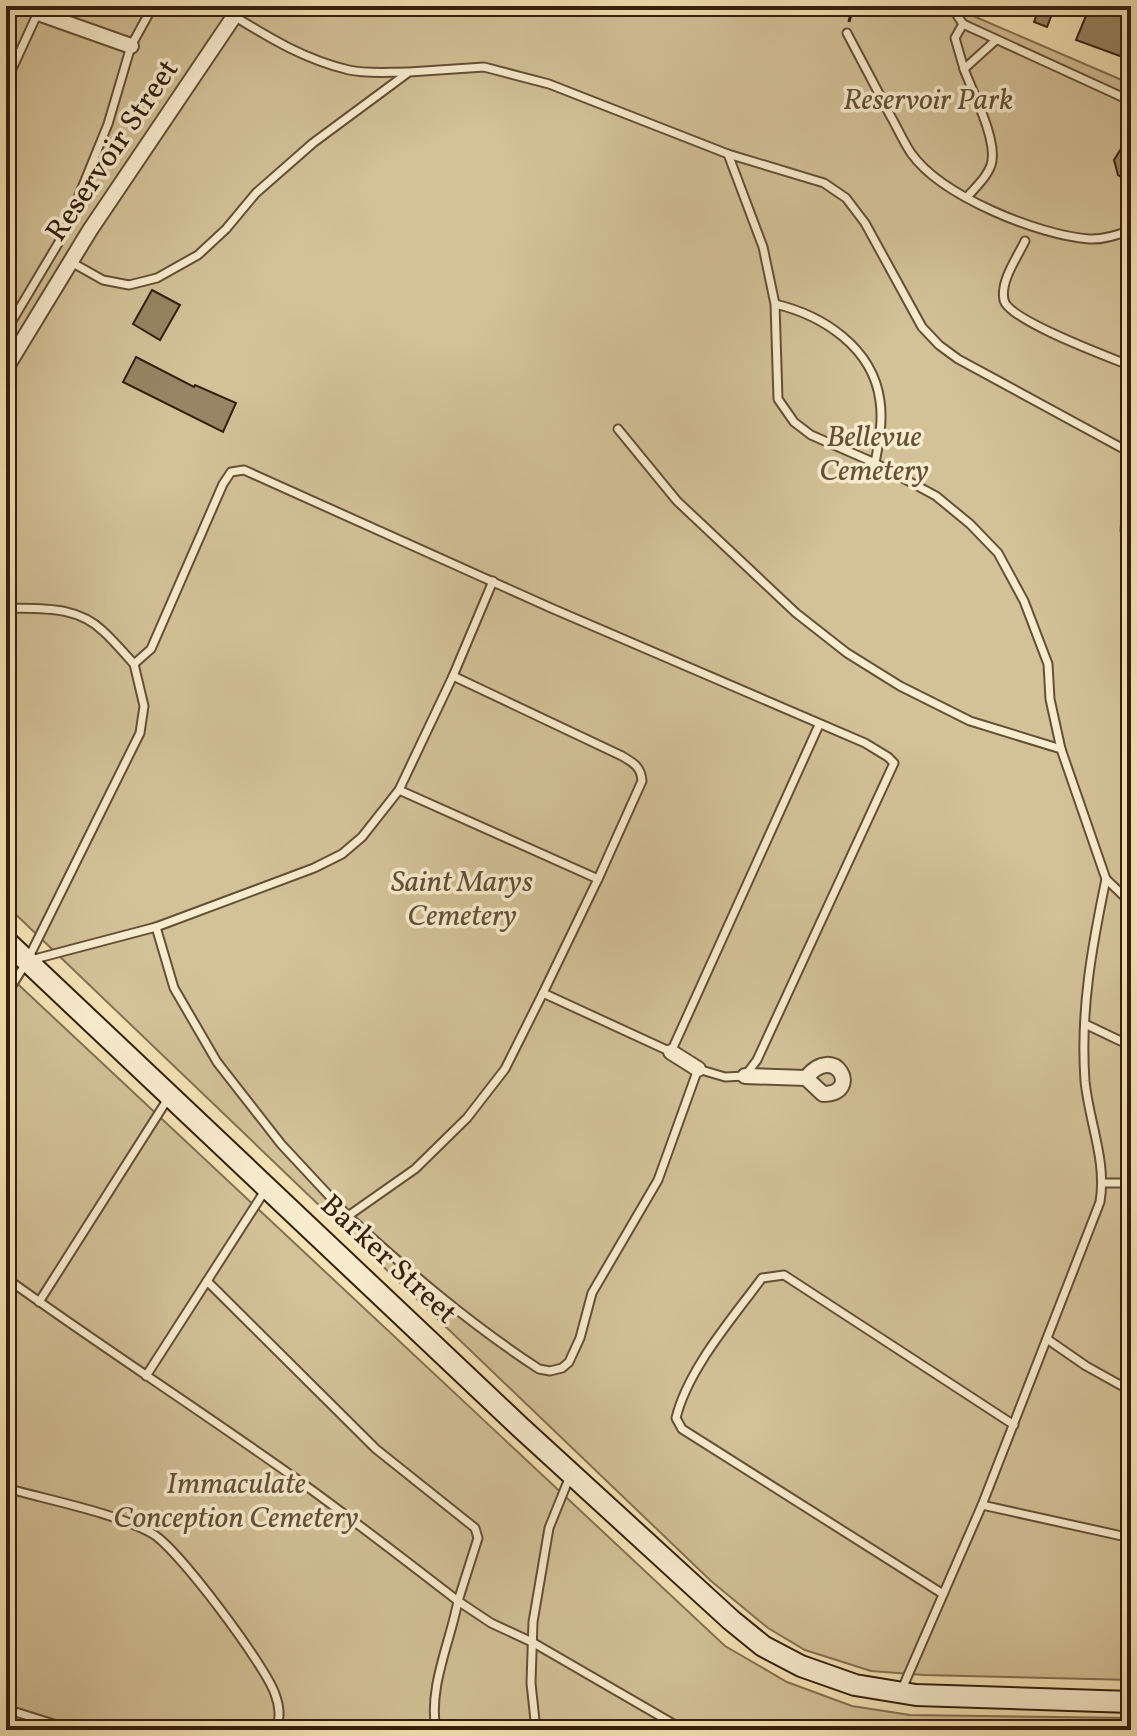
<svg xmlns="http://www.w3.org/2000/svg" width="1137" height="1736" viewBox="0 0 1137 1736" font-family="Vollkorn,serif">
<rect width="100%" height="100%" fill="#f4e2b4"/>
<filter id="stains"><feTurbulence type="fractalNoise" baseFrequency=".0025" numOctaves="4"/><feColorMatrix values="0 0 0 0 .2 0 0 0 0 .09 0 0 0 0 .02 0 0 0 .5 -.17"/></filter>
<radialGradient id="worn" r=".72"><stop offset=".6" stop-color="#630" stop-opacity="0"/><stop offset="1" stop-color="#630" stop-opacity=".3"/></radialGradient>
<!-- green -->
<g fill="#d3c197" stroke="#847052" stroke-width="2">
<path d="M6,6H955L971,15L1131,84V1680L924,1675L871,1671L805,1650L768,1628L711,1581L6,905Z"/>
<path d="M6,973L725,1646L787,1682L852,1706L910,1715L1131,1718V1730H6Z"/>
</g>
<!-- building -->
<g fill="#988563" stroke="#34200c" stroke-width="2">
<path d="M1040,6H1055L1047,27L1034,22Z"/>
<path d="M1090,6H1131V19L1122,39L1131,42V60L1076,40Z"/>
<path d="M1131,133V184L1118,175L1114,160Z"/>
<path d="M152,290L180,305L160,340L133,324Z"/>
<path d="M136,357L194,387L195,385L236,403L223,432L123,382Z"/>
</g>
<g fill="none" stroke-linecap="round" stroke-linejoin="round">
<defs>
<g id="service">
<path d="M951,6L963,24"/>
<path d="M234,16C271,39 306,60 349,70C367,74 388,72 407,72"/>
<path d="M847,33C861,60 876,87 890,115C897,127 903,141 911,153C941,196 1038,235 1089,239C1103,240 1118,235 1131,230"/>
<path d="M996,40L964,69L955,38L963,24L1131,101"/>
<path d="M964,69C973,93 996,137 992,161C990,174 976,187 967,197"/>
<path d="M6,82L41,6"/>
<path d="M728,154L763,247L775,304C822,315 873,347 880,401C883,422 879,442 875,463L811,435L794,422L778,399L775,304"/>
<path d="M6,169L10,209L6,230"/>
<path d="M1025,241C1017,258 1000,281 1004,300C1008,320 1109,357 1131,366"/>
<path d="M71,262L103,280L129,285L157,278L198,255L226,229L256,193L313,143L409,72L484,67L549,84L728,154L824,183L846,198L865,223L922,327L939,345L958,359L1131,453"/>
<path d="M6,331L62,237L108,124L131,46L153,6"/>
<path d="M618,429L677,501L796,613L847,653L900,686L970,721L1061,749L1106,879L1131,903"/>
<path d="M1131,454L1125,530L1131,558"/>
<path d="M875,463L936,496L970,524L998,553L1024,601L1048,664L1050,699L1061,749"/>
<path d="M6,608C41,609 76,605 103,631C114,641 124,653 134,664L151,649L223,484L231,472L244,470L551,608L865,743L888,757L894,763L757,1060L745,1076L725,1077L698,1069L658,1180L592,1293L580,1338L569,1362L562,1368L550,1371L539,1369C470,1324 408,1271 348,1216L415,1169L467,1118L505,1069L543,993L671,1052L819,725"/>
<path d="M134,664L144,706L140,733L27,961L156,927"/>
<path d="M453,676L493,581"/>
<path d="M399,790L453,676L622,756C634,763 641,767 642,781L598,879"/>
<path d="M6,995L26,963"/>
<path d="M1085,1024L1131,1046"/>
<path d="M1103,1183H1131"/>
<path d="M348,1216L281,1144L217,1062L174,988L156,927L314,868L342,854L362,837L399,790L598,879L543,993"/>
<path d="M6,1278C102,1347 201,1411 298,1480C352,1519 405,1560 458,1601L478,1538L475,1528L376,1449L207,1281L146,1376"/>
<path d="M207,1281L266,1189"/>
<path d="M39,1302L169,1097"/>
<path d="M1047,1339L1086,1366L1131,1391"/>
<path d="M6,1488C48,1500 117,1513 153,1534C179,1550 265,1665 275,1694C280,1707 280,1717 277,1730"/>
<path d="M982,1505L1100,1202C1107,1161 1089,1122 1085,1081C1080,1012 1092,946 1106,879"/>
<path d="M943,1594L682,1429L676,1418C688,1369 732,1319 762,1278L784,1275L1014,1425"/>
<path d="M902,1689L982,1505L1131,1538"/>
<path d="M6,1709L60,1726L59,1730"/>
<path d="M60,1726L75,1730"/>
<path d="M436,1730C428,1688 450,1643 458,1601L491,1623L532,1642L684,1730"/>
<path d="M536,1730L531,1683L533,1622L549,1528L570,1476"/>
</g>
<g id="minor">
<path d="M38,13L131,46"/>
<path d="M6,368L90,230L241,6"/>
<path d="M671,1052L698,1069"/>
<path d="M745,1076L806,1078L823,1094C863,1094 835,1041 806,1078"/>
</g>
<path id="secondary" d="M6,941L519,1426L731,1620L763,1646L801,1666L855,1685L916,1695L1131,1702"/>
</defs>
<!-- service casing -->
<use href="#service" stroke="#645036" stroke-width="11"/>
<!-- minor casing -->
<use href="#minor" stroke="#645036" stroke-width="18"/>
<!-- secondary casing -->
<use href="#secondary" stroke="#34200c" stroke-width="24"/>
<!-- path -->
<path stroke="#34200c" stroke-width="3" stroke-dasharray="6 4" stroke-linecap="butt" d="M849,22L853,6"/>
<!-- service -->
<use href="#service" stroke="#f8ecce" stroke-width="7"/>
<!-- minor -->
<use href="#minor" stroke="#f8ecce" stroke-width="14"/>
<!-- secondary -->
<use href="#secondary" stroke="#f8ecce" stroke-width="20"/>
</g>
<g text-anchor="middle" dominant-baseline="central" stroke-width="7" stroke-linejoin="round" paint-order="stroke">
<!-- park labels -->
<g font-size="30" font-style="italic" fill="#645036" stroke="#f8ecce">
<text x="928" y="101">Reservoir Park</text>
<text x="874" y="438">Bellevue<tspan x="874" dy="34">Cemetery</tspan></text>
<text x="462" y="883">Saint Marys<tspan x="462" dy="34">Cemetery</tspan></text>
<text x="236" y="1485">Immaculate<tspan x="236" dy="34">Conception Cemetery</tspan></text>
</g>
<!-- street labels -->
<g font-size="30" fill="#34200c" stroke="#f8ecce">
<text transform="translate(113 151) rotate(-56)">Reservoir Street</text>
<text transform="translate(388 1260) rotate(43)">Barker Street</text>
</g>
</g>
<!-- margin -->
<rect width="1137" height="1736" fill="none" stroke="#f4e2b4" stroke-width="32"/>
<rect x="8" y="8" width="1121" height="1720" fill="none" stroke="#34200c" stroke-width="4"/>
<rect x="16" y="16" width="1105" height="1704" fill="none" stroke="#34200c" stroke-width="2"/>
<rect width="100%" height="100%" filter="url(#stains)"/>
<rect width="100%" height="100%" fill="url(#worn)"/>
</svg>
